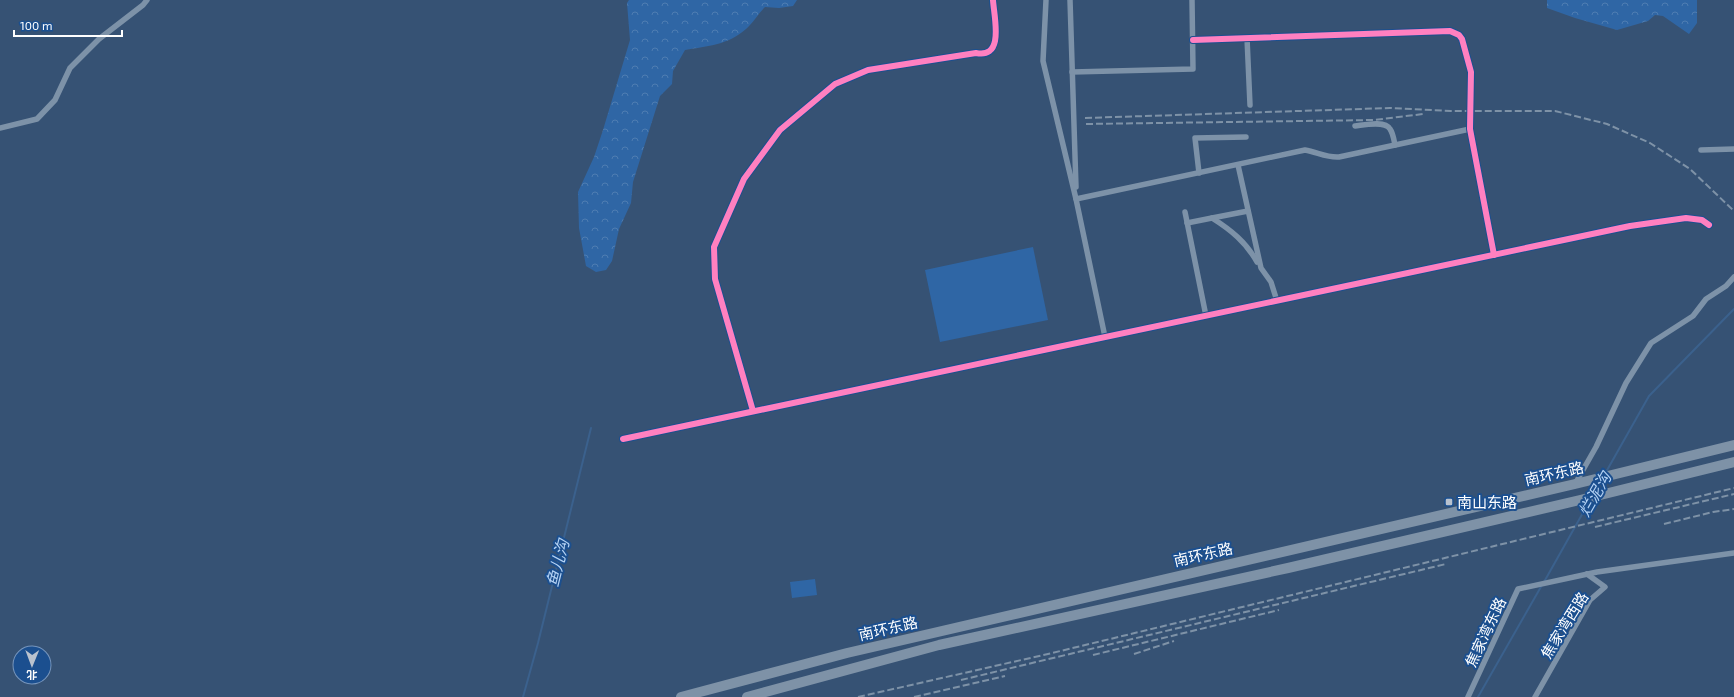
<svg xmlns="http://www.w3.org/2000/svg" width="1734" height="697" viewBox="0 0 1734 697" font-family="'Exo 2','Noto Sans SC',sans-serif">
<defs>
<pattern id="forest-crowns" width="20" height="18" patternUnits="userSpaceOnUse"><rect width="20" height="18" fill="#2f66a5"/><path d="M2 6a3 3 0 1 1 6 0M12 15a3 3 0 1 1 6 0" fill="none" stroke="#4e7db2"/></pattern>
</defs>
<rect width="100%" height="100%" fill="#365274"/>
<!-- forest -->
<g fill="url(#forest-crowns)">
<path d="M629,0H797L793,6L779,8L765,7C758,14 753,23 746,29C728,45 708,46 685,50L673,71L672,84L660,96L633,182L631,203L619,229L612,261L606,270L596,272L586,266L579,228L578,192L594,157L603,130L630,40L627,3Z"/>
<path d="M1547,0H1697V23L1689,34L1663,16L1655,15L1648,21L1617,30L1575,18L1547,8Z"/>
</g>
<!-- pitch -->
<g fill="#2f66a5">
<path d="M1033,247L1048,320L940,342L925,270Z"/>
<path d="M815,579L817,595L792,598L790,582Z"/>
</g>
<g fill="none" stroke-linecap="round" stroke-linejoin="round">
<!-- stream -->
<g stroke="#3b618d" stroke-width="2">
<path d="M1606,472L1649,396L1734,309"/>
<path d="M1594,493L1601,481"/>
<path d="M1544,582L1589,502"/>
<path d="M523,697L538,643L591,428"/>
<path d="M1478,697L1542,585"/>
</g>
<!-- street -->
<g stroke="#7d92a8" stroke-width="5.5">
<path d="M1046,0L1043,61L1076,199L1105,337"/>
<path d="M1070,0L1076,187"/>
<path d="M1247,38L1250,105"/>
<path d="M1193,40L1450,31L1459,35L1462,39L1471,72L1470,129L1494,255"/>
<path d="M1072,72L1193,69L1192,0"/>
<path d="M1355,126C1364,125 1385,120 1390,129C1393,133 1394,140 1395,145"/>
<path d="M0,128L37,119L55,100L70,68L99,39L143,5L147,0"/>
<path d="M1701,150L1734,149"/>
<path d="M1238,165L1261,268L1271,282L1277,301"/>
<path d="M1199,173L1195,138L1246,137"/>
<path d="M1076,199L1305,150C1317,152 1327,158 1339,157L1470,129"/>
<path d="M1185,212L1206,316"/>
<path d="M1212,218L1248,211"/>
<path d="M1187,223L1212,218C1231,230 1246,242 1257,262"/>
<path d="M753,411L715,279L714,247L744,179L780,130L835,84L868,70L976,53C1005,59 994,17 993,0"/>
<path d="M623,439L1630,226L1686,218L1702,220L1709,225"/>
<path d="M1575,484L1596,447L1626,383L1651,343L1693,316L1706,299L1726,286L1734,277"/>
<path d="M1468,697L1518,589L1597,572L1734,553"/>
<path d="M1535,697L1590,600L1605,587L1587,574"/>
</g>
<!-- highway -->
<g stroke="#7e92a7" stroke-width="10">
<path d="M681,697L847,653L1575,484L1734,445"/>
<path d="M747,697L939,645L1288,568L1580,500L1734,462"/>
</g>
<!-- rail -->
<g stroke="#7e92a7" stroke-width="2" stroke-dasharray="7 3" stroke-linecap="butt">
<path d="M1085,118L1390,108L1451,111H1555L1607,124L1650,143L1690,169L1734,211"/>
<path d="M1086,124L1374,120L1423,114"/>
<path d="M1664,524L1713,512L1734,509"/>
<path d="M1595,527L1734,494"/>
<path d="M1134,654L1174,641"/>
<path d="M1093,655L1279,610"/>
<path d="M961,680L1446,564"/>
<path d="M858,697L1048,654L1734,488"/>
<path d="M914,697L1005,676"/>
</g>
<defs>
<g id="cycleway">
<path d="M1193,40L1450,31L1459,35L1462,39L1471,72L1470,129L1494,255"/>
<path d="M753,411L715,279L714,247L744,179L780,130L835,84L868,70L976,53C1005,59 994,17 993,0"/>
<path d="M623,439L1630,226L1686,218L1702,220L1709,225"/>
</g>
</defs>
<!-- cycleway casing -->
<use href="#cycleway" stroke="#1b4f8f" stroke-width="8"/>
<!-- cycleway -->
<use href="#cycleway" stroke="#ff80c0" stroke-width="6"/>
</g>
<!-- markers -->
<rect fill="#b9c2ce" stroke="#1b4f8f" stroke-width="1.5" x="1445" y="498" width="8" height="8" rx="2"/>
<g text-anchor="middle" dominant-baseline="central" stroke-width="4" stroke-linejoin="round" paint-order="stroke">
<!-- street labels -->
<g font-size="15" fill="#fff" stroke="#1b4f8f">
<text transform="translate(1554 473) rotate(-13)">南环东路</text>
<text transform="translate(1203 554) rotate(-13)">南环东路</text>
<text transform="translate(1564 625) rotate(-58)">焦家湾西路</text>
<text transform="translate(888 628) rotate(-13)">南环东路</text>
<text transform="translate(1485 632) rotate(-65)">焦家湾东路</text>
</g>
<!-- poi labels -->
<g font-size="15" fill="#fff" stroke="#1b4f8f" text-anchor="start">
<text x="1457" y="502">南山东路</text>
</g>
<!-- water labels -->
<g font-size="16" font-style="italic" fill="#b5d3f5" stroke="#1b4f8f">
<text transform="translate(1594 494) rotate(-60)">烂泥沟</text>
<text transform="translate(557 563) rotate(-76)">鱼儿沟</text>
</g>
</g>
<!-- north arrow -->
<g transform="translate(32 665) rotate(181)"><circle r="19" fill="#1b4f8f" stroke="#7695bc"/>
<path d="M0-3L7 15L0 10L-7 15Z" fill="#b9c2ce"/>
<text y="-6" font-size="11" font-weight="bold" text-anchor="middle" fill="#ffffff">北</text>
</g>
<!-- scale -->
<path d="M14 30v6h108v-6" fill="none" stroke="#ffffff" stroke-width="2"/>
<text x="20" y="30" font-size="12" fill="#ffffff" stroke="#1b4f8f" stroke-width="3" paint-order="stroke">100 m</text>
</svg>
